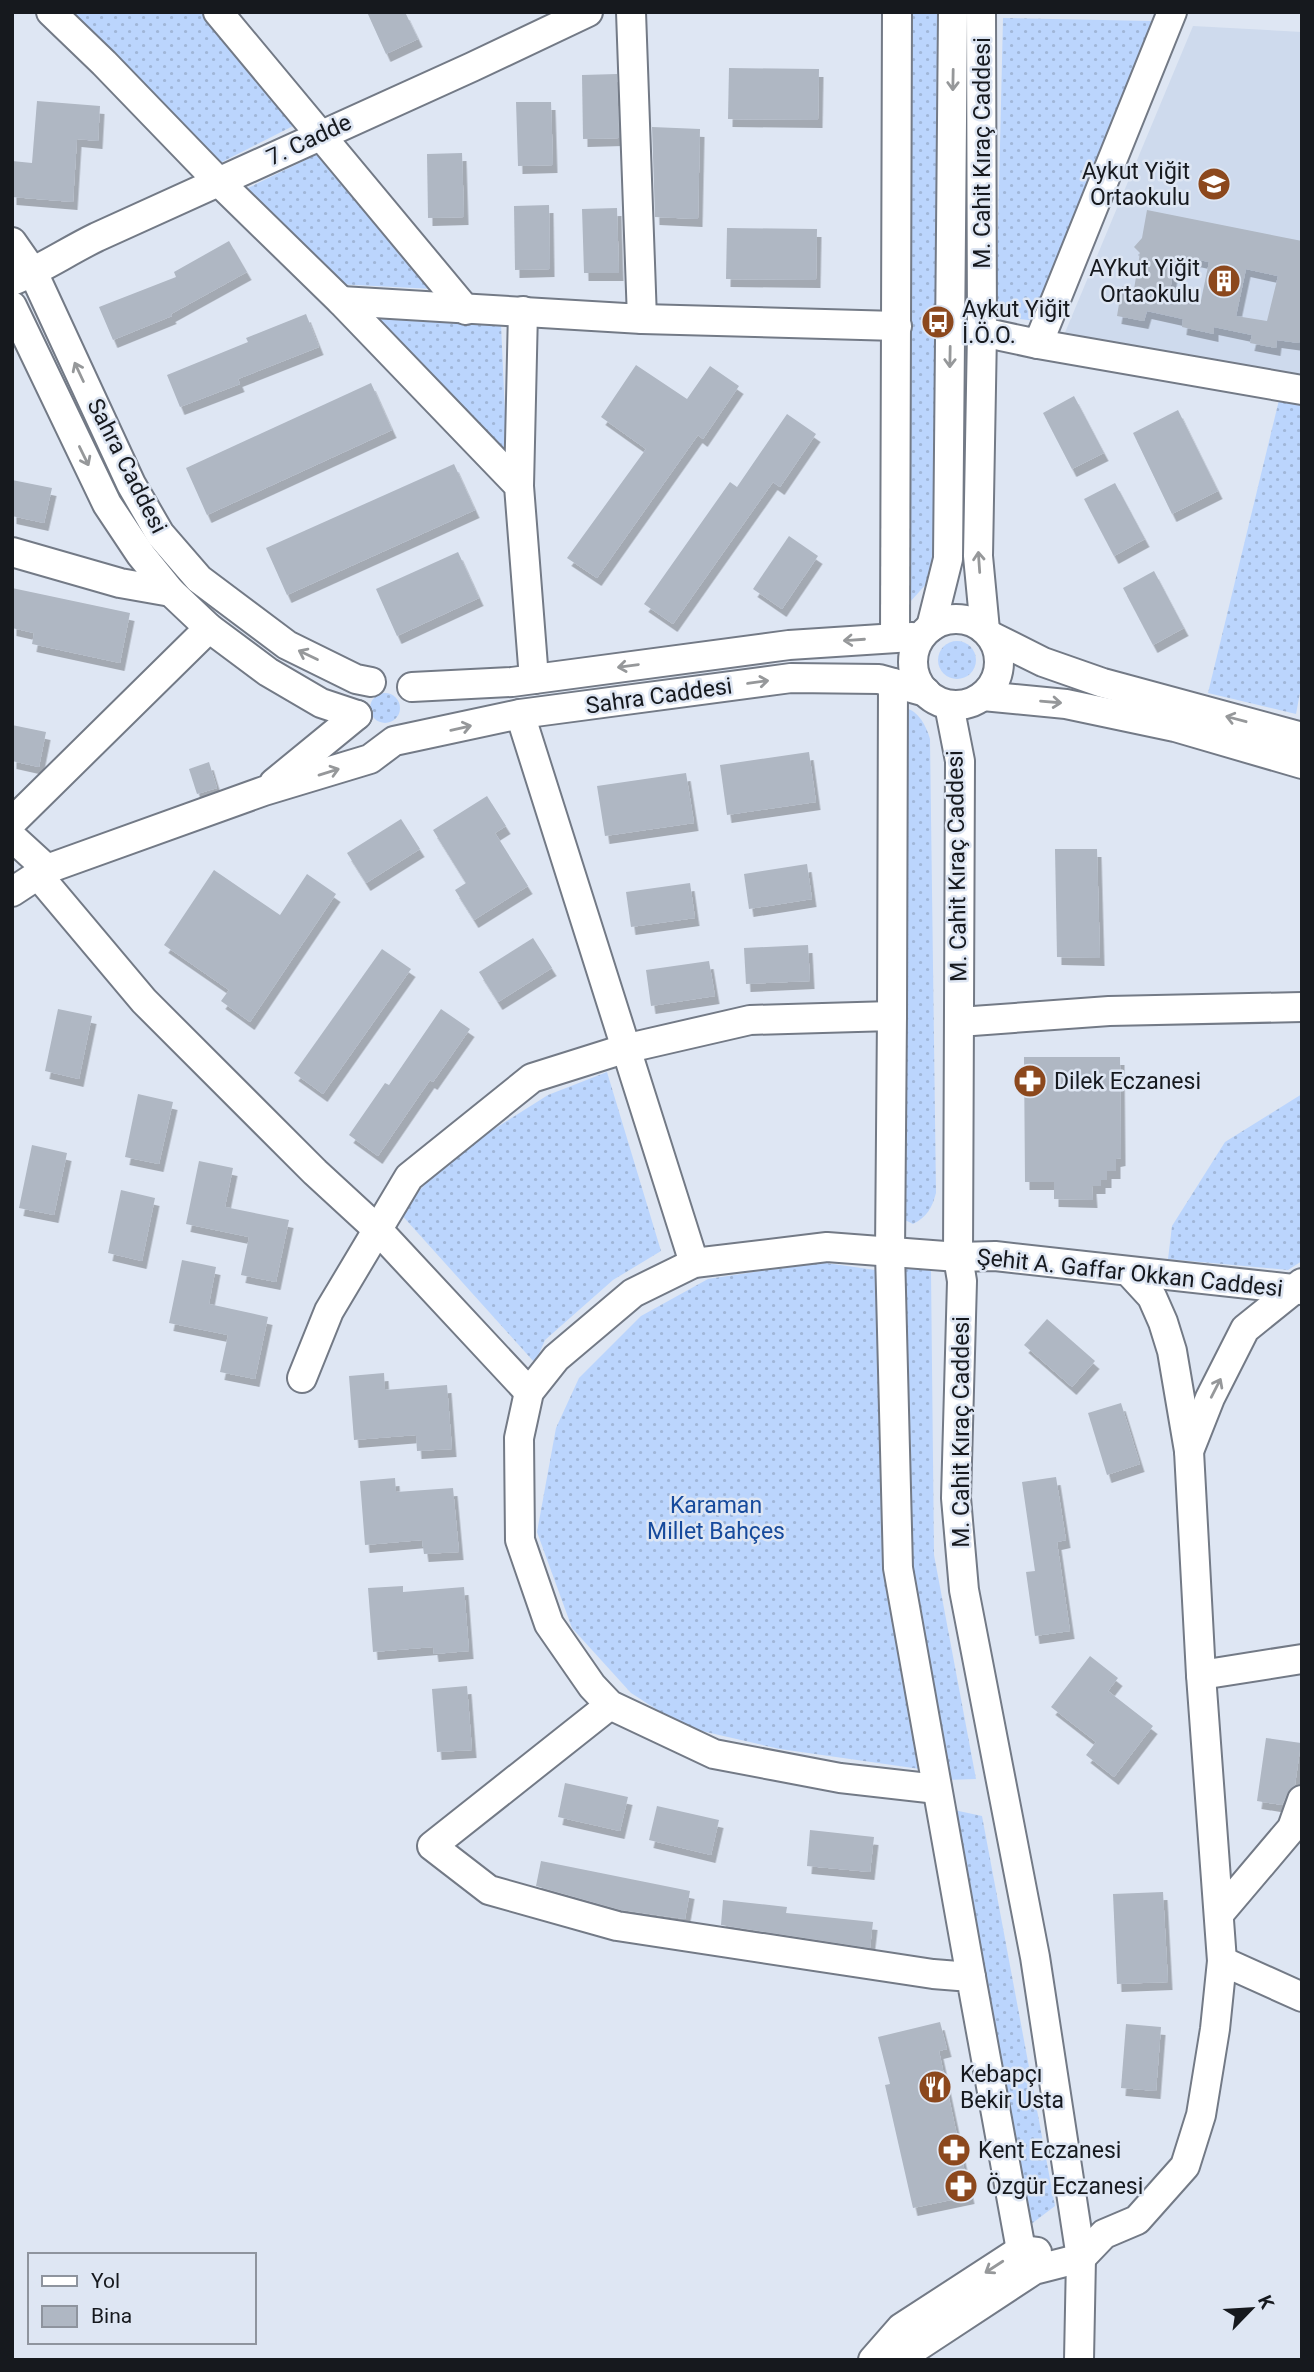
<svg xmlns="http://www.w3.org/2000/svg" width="1314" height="2372" viewBox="0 0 1314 2372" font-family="Roboto,sans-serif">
<defs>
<pattern id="grass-dots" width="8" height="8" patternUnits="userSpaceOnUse" patternTransform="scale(1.75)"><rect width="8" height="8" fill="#bbd5fd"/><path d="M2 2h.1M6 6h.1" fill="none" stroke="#a0b6d8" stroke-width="1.8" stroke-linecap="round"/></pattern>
<filter id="shadow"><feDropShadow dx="4.5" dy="8" stdDeviation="0" flood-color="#0004"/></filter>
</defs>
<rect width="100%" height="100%" fill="#dee6f3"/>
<!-- built -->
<path fill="#cedaed" d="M1193,26L1302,32V375L1064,335Z"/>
<!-- grass -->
<g fill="url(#grass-dots)">
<path d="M58,12H200L297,124L214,166Z"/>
<path d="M903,12H940L935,544L928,582L901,612Z"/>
<path d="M1003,18L1152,21L1036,321L996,316Z"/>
<path d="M326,150L434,289L336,284L246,189Z"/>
<path d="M372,317L501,324L507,460Z"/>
<path d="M1279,400L1302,405V682L1296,714L1208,693Z"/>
<circle cx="957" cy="660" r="19"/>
<circle cx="385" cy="708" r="15"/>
<path d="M905,708C919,711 926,726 930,739L936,1193C932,1208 927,1217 913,1224L903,1219Z"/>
<path d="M607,1072L661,1251L613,1280L545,1340L535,1363L399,1212L453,1155L548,1095Z"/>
<path d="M1302,1094V1261L1288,1270L1168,1259L1172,1226L1225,1142Z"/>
<path d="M819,1262L882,1271L920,1769L780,1749L684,1727L631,1693L572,1628L537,1532L556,1428L579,1378L641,1316L708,1279Z"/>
<path d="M904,1264L931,1271L934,1555L976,1779L947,1780L906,1563Z"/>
<path d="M954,1810L982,1816L1055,2206L1026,2228Z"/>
</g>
<!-- building -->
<g fill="#afb7c3" fill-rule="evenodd" filter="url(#shadow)">
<path d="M367,12H405L418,39L386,54Z"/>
<path d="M729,68L819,69L818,120L728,119Z"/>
<path d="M617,74L619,138L583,139L582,75Z"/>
<path d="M37,101L100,106L98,141L77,139L73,202L12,197V161L32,163Z"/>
<path d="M516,102H551L553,165L518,166Z"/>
<path d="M652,127L700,129L698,219L655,217Z"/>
<path d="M462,153L464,217L428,218L427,154Z"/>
<path d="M549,205L550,269L515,270L514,206Z"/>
<path d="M617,208L619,273H584L582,209Z"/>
<path d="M1147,210L1302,241V332L1299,343L1277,340L1276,348L1250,343L1252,335L1214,327V334L1182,327L1183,319L1147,311L1144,321L1117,316L1122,286L1134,289L1140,253L1134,247L1142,238ZM1176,255L1209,262L1200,305L1169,297ZM1246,269L1278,276L1267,321L1236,316Z"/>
<path d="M727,228L817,229L816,280L726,279Z"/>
<path d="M229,241L247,272L171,314L172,316L113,340L99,307L176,277L174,272Z"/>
<path d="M306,314L319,347L238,379L240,384L180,407L167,375L248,342L246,338Z"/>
<path d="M636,365L687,399L710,366L739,386L703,439L698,435L597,578L567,558L646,449L601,417Z"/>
<path d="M371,383L392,430L207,515L186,468Z"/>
<path d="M1074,396L1104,453L1072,469L1043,413Z"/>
<path d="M1178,410L1218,491L1172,514L1133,433Z"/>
<path d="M787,414L816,434L780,487L773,482L673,624L644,604L730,482L737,487Z"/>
<path d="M454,464L475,510L287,595L266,548Z"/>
<path d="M12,480L52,488L44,523L12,516Z"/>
<path d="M1115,483L1145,539L1114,556L1084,499Z"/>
<path d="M789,536L818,556L782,609L753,589Z"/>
<path d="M458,552L479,598L397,636L376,589Z"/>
<path d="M1154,571L1184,628L1153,645L1123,588Z"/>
<path d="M12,588L130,613L120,663L32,644L34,633L12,628Z"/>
<path d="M12,725L46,732L39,767L12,761Z"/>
<path d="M809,752L816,802L727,815L720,765Z"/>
<path d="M209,762L217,788L197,794L189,769Z"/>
<path d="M686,773L694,823L605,836L597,786Z"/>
<path d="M487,796L506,826L495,833L528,886L474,920L455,890L466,883L433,830Z"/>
<path d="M401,819L420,849L366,883L347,853Z"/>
<path d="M1055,849H1097L1100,958L1057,957Z"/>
<path d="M807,864L812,899L749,909L744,874Z"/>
<path d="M214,870L280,915L307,874L336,894L250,1022L221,1001L229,990L164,945Z"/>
<path d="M690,883L695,918L631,927L626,892Z"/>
<path d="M533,938L552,968L498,1002L479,972Z"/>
<path d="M808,945L810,981L746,984L744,948Z"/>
<path d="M382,949L411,969L323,1094L294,1073Z"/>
<path d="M709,961L715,996L651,1006L646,970Z"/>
<path d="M58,1009L92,1016L79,1079L45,1071Z"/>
<path d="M441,1009L470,1029L433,1082L430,1080L378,1156L349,1135L385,1083L389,1085Z"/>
<path d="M1024,1057H1120L1121,1158L1116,1159V1171H1107V1180H1101V1186H1092L1093,1200L1054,1199V1182H1025Z"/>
<path d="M138,1094L173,1102L159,1164L125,1157Z"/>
<path d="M32,1145L67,1153L54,1215L19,1208Z"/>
<path d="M199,1161L233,1168L225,1207L289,1220L276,1282L241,1275L249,1237L186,1224Z"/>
<path d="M121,1190L155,1198L142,1261L108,1253Z"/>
<path d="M182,1260L216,1267L209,1304L268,1317L255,1379L220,1372L228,1335L169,1323Z"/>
<path d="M1047,1319L1095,1361L1072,1387L1024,1345Z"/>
<path d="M384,1373L385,1390L447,1385L452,1449L417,1451L416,1435L354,1440L349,1376Z"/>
<path d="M1121,1403L1140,1464L1107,1475L1088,1413Z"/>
<path d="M1056,1477L1066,1540L1057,1542L1070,1631L1035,1636L1026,1572L1035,1571L1022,1482Z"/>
<path d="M395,1478L396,1492L453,1488L459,1552L424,1554L422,1540L365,1545L360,1481Z"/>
<path d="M403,1586V1592L464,1587L469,1651L434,1654L433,1647L373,1652L368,1588Z"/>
<path d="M1090,1656L1118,1678L1108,1691L1153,1726L1114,1777L1086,1755L1096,1742L1051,1707Z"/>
<path d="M467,1686L472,1750L437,1752L432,1689Z"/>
<path d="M1266,1738L1301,1743L1295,1785L1287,1794L1282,1805L1257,1801Z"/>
<path d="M565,1783L628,1797L620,1831L558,1817Z"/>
<path d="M657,1806L719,1820L711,1855L649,1840Z"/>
<path d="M810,1830L874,1837L870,1872L807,1866Z"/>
<path d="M541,1861L690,1891L685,1919L621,1910L536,1886Z"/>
<path d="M1163,1892L1168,1982L1117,1984L1113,1894Z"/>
<path d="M723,1900L787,1907L786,1913L873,1922L870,1948L721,1925Z"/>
<path d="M940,2022L947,2049L939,2051L970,2196L913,2208L885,2085L890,2084L878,2037Z"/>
<path d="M1126,2024L1161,2027L1156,2091L1121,2088Z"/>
</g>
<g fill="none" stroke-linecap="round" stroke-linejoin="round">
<defs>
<g id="minor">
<path d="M51,12L104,63L219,182L341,301L519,486L534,679"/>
<path d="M218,12L466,310"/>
<path d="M981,12L982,332L978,556L985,630"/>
<path d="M12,242L33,272L131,484L160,534L199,579L287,645L356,679L371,682"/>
<path d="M12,281C42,269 68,251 97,237L472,67L588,12"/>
<path d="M341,301L642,319L631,12"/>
<path d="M12,306L107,504L141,555L171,592L209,628L268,672L321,703L357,715"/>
<path d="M642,319L897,326"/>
<path d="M982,332L1038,344L1172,12"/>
<path d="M1038,344L1302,390"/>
<path d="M519,486L523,311"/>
<path d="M12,552L120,583L171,592"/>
<circle cx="956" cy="662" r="43"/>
<path d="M931,627L948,559L953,12"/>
<path d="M991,636L1043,662L1103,683L1302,737"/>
<path d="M895,637L897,12"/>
<path d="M412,687L512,682L789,645L912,637"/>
<path d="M983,696L1066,704L1175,727L1302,764"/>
<path d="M949,705L960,761L958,1257L962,1281L956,1498L964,1590L1035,1957L1081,2258L1079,2360"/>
<path d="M520,714L694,1263"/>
<path d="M274,783L357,715"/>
<path d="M12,822L209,628"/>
<path d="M12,837L47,869"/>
<path d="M38,875L144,1001L315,1172L378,1230L529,1392"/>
<path d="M12,892L47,869L264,791L370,759L394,741L520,714L791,678L879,679L926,692"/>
<path d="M892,1016L893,683"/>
<path d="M959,1022L1109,1011L1302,1007"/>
<path d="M302,1378L329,1311L409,1177L532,1078L624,1049L750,1020L892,1016L890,1252L898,1568L971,1977"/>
<path d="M1189,1451L1210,1398L1245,1329L1302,1283"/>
<path d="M1201,1675L1302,1659"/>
<path d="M610,1705L432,1846L489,1890L617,1926L933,1974L971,1977L1021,2250"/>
<path d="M937,1789L840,1778L714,1754L610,1705L592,1686L549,1624L520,1540L519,1438L529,1392L556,1358L633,1293L694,1263L827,1247L958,1257L995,1256L1302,1290"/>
<path d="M1220,1913L1292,1828L1302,1800"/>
<path d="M1222,1961L1302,1997"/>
<path d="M873,2360L901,2328L1021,2250L1037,2252"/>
<path d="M906,2360L917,2347L1034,2270L1081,2258L1104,2234L1137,2220L1185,2166L1201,2115L1215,2029L1222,1961L1201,1675L1189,1451L1172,1351L1163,1322L1152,1297L1129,1272"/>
</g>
</defs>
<!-- minor casing -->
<use href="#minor" stroke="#737a86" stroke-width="32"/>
<!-- minor -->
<use href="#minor" stroke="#fff" stroke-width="28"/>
</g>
<!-- one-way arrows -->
<defs><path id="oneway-shaft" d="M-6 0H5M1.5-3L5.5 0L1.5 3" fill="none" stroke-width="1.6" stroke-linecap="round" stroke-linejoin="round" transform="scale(1.75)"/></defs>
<g stroke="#96989a">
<use href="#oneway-shaft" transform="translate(953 80) rotate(91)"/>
<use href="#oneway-shaft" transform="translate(950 357) rotate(91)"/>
<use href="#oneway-shaft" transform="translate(79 372) rotate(-115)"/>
<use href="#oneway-shaft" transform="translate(84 456) rotate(64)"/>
<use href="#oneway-shaft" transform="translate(979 562) rotate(-94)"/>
<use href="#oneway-shaft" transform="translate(854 640) rotate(176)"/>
<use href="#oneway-shaft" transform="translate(308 655) rotate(-154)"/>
<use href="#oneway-shaft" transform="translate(628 666) rotate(172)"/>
<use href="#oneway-shaft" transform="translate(758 682) rotate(-8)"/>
<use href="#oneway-shaft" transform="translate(1051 702) rotate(5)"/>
<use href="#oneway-shaft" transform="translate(1236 719) rotate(-165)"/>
<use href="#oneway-shaft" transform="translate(461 728) rotate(-13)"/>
<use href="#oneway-shaft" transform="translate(329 772) rotate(-17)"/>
<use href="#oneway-shaft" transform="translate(1216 1388) rotate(-63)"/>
<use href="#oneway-shaft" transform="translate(994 2267) rotate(147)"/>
</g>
<!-- icons -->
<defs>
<symbol id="school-disc" viewBox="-11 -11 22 22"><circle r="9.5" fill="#8c481d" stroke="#dee6f3"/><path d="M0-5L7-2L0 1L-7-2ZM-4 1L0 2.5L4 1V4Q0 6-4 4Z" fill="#fff"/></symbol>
<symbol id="building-disc" viewBox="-11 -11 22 22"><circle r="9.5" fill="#8c481d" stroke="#dee6f3"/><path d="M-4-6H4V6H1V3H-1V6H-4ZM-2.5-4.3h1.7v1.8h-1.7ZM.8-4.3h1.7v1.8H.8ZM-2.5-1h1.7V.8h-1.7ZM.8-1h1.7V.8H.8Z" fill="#fff"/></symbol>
<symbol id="bus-disc" viewBox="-11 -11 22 22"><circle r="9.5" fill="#8c481d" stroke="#dee6f3"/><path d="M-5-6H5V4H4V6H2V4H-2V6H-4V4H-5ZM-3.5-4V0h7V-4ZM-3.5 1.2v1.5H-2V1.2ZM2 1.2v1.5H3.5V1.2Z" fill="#fff"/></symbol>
<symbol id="pharmacy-disc" viewBox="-11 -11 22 22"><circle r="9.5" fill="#8c481d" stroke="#dee6f3"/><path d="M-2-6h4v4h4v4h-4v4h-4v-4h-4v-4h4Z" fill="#fff"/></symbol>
<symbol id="restaurant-disc" viewBox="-11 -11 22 22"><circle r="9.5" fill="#8c481d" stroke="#dee6f3"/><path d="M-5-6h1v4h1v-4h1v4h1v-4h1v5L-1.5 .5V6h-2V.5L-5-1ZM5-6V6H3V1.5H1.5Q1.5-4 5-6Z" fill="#fff"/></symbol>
</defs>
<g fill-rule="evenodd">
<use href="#school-disc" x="1195" y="165" width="38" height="38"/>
<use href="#building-disc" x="1205" y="262" width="38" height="38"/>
<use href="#bus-disc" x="919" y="303" width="38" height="38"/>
<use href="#pharmacy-disc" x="1011" y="1062" width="38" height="38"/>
<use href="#restaurant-disc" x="916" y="2068" width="38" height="38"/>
<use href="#pharmacy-disc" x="935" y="2131" width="38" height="38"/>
<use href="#pharmacy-disc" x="942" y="2167" width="38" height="38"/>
</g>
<g text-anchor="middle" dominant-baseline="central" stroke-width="5" stroke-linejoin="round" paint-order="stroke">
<!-- street labels -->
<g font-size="23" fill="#16191e" stroke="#dee6f3">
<text transform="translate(309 140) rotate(-25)">7. Cadde</text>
<text transform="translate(982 153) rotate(-90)">M. Cahit Kıraç Caddesi</text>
<text transform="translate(127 466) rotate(63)">Sahra Caddesi</text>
<text transform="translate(659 696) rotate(-8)">Sahra Caddesi</text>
<text transform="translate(957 866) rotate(-91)">M. Cahit Kıraç Caddesi</text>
<text transform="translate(1130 1273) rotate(6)">Şehit A. Gaffar Okkan Caddesi</text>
<text transform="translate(961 1432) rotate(-90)">M. Cahit Kıraç Caddesi</text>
</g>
<!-- poi labels -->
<g font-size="23" fill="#16191e" stroke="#dee6f3" text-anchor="start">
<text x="1190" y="171" text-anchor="end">Aykut Yiğit<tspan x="1190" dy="26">Ortaokulu</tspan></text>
<text x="1200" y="268" text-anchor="end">AYkut Yiğit<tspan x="1200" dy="26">Ortaokulu</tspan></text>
<text x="962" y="309">Aykut Yiğit<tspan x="962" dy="26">İ.Ö.O.</tspan></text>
<text x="1054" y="1081">Dilek Eczanesi</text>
<text x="960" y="2074">Kebapçı<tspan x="960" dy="26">Bekir Usta</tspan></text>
<text x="978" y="2150">Kent Eczanesi</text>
<text x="986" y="2186">Özgür Eczanesi</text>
</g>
<!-- park labels -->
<g font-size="23" fill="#164a9c" stroke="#dee6f3">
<text x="716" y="1505">Karaman<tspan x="716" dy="26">Millet Bahçes</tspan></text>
</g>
</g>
<!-- border -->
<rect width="1314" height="2372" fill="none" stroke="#16191e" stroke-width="28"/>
<!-- legend -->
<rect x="28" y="2253" width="228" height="91" fill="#dee6f3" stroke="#8e949e" stroke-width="2"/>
<rect x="42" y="2276" width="35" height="10" fill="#ffffff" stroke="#8e949e" stroke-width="2"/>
<text x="91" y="2288" font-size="21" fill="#16191e">Yol</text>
<rect x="42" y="2306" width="35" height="21" fill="#afb7c3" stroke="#8e949e" stroke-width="2"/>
<text x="91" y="2323" font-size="21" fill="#16191e">Bina</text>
<!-- north arrow -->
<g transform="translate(1251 2309) rotate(65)" stroke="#dee6f3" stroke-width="5" paint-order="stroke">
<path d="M0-5L12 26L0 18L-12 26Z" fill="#16191e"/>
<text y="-10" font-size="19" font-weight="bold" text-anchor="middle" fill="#16191e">K</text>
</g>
</svg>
